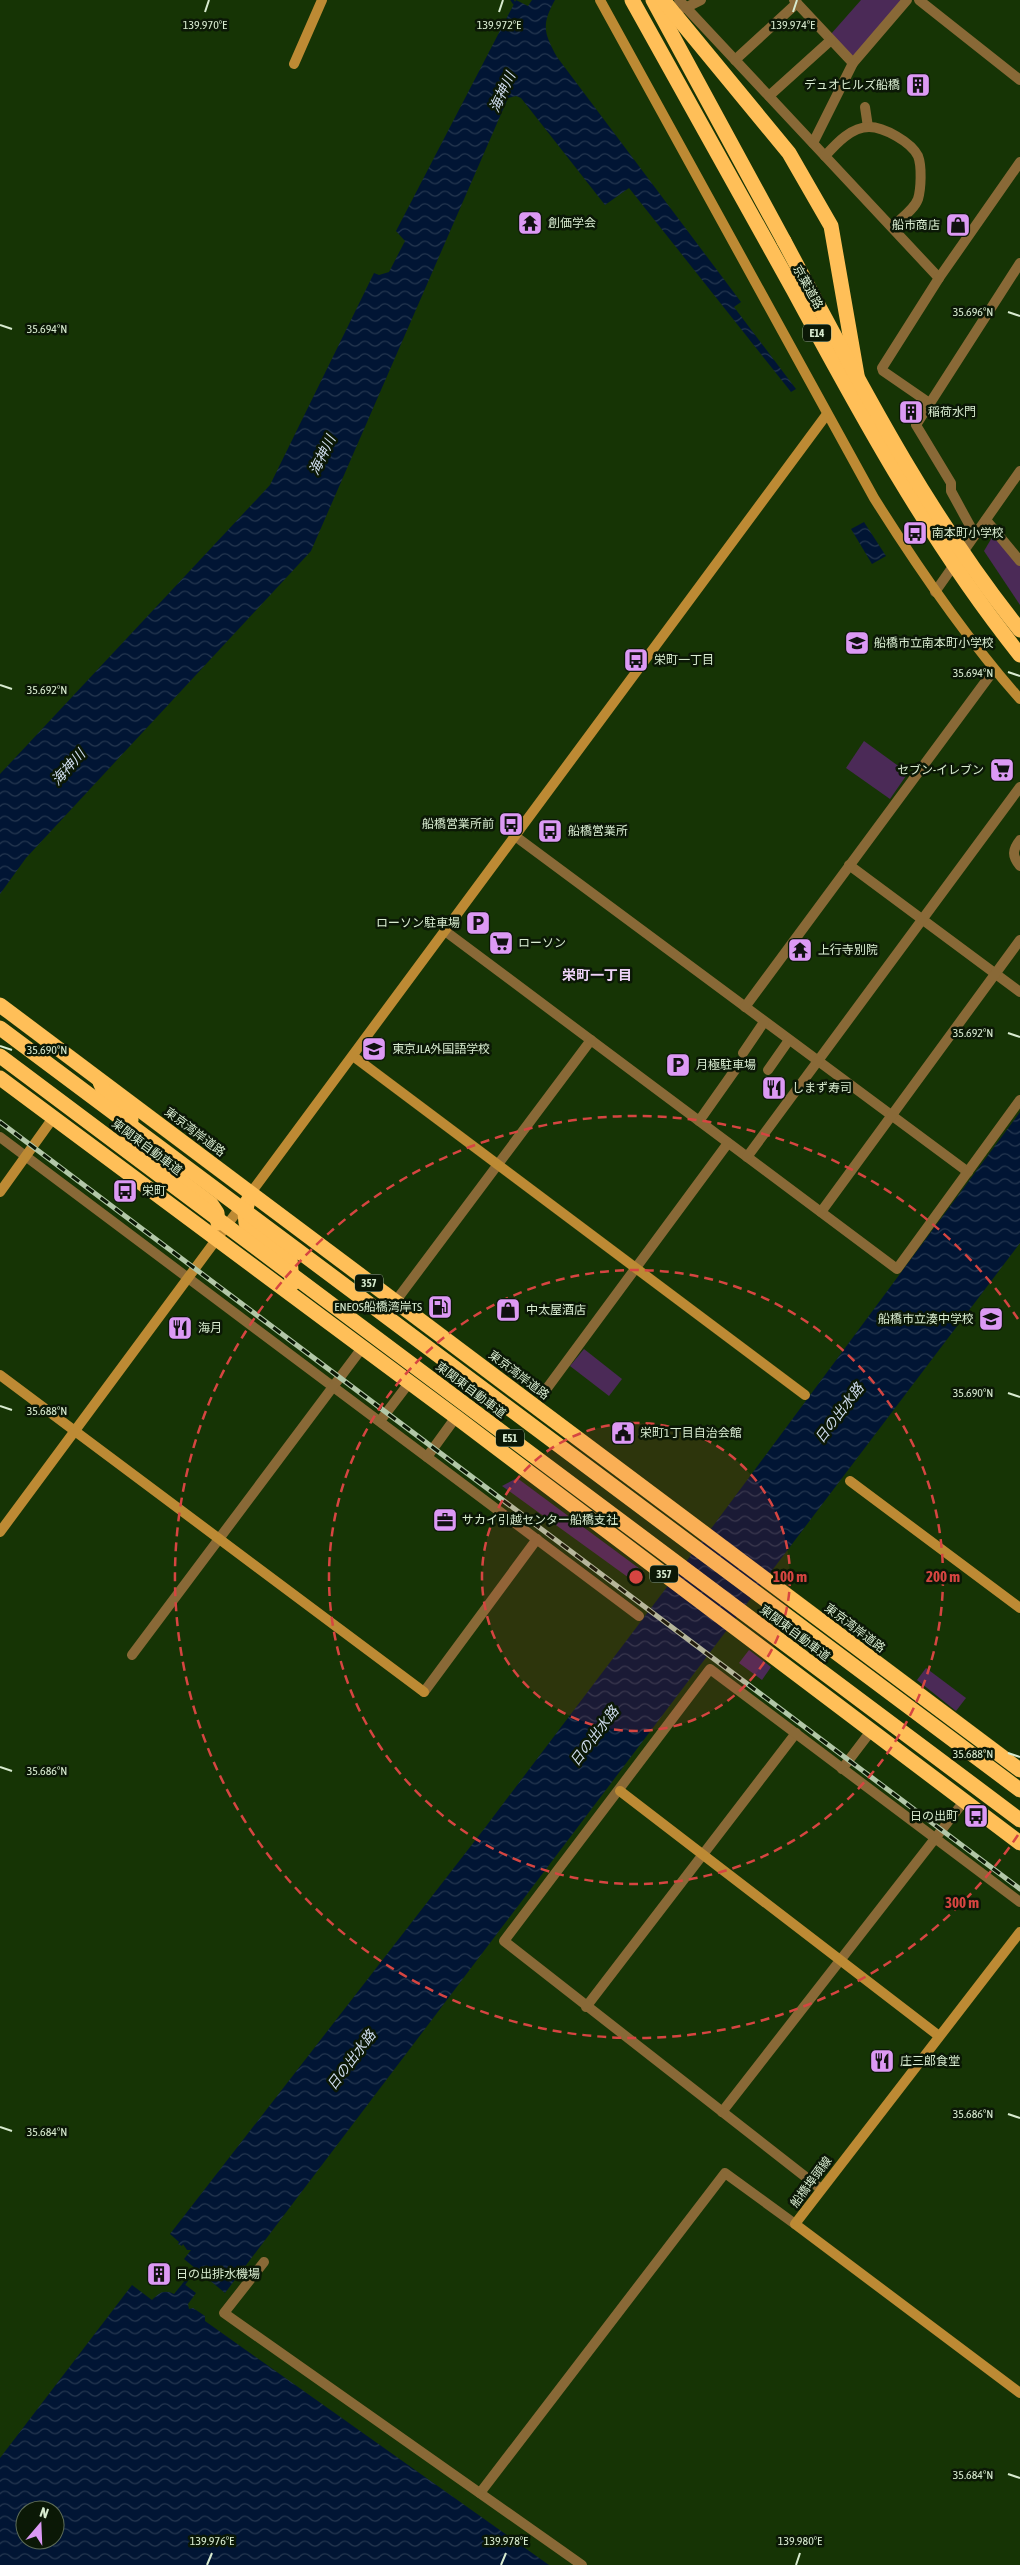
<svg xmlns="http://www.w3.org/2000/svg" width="1020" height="2565" viewBox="0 0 1020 2565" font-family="'Asap Condensed','Noto Sans JP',sans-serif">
<defs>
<pattern id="water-waves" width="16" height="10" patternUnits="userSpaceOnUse" patternTransform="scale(1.25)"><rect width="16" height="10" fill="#011534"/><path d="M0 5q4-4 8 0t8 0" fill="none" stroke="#253750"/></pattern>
</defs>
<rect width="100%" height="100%" fill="#163405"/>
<!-- green -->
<g fill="#4b2a57">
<path d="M861,0H902L853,57L831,34Z"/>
<path d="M994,534L1020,566V605L984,551Z"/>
<path d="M864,741L908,773L890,799L846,768Z"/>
<path d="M584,1349L622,1379L609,1396L570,1366Z"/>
<path d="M517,1478L644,1572L636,1583L502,1486Z"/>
<path d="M749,1650L771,1667L762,1680L739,1663Z"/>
<path d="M926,1668L966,1698L956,1711L917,1680Z"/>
</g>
<!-- water -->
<g fill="url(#water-waves)" fill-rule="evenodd">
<path d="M516,0L528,6L532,0H555C541,25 544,33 557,57L741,302L734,307L796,389L791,392L629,188L605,205L521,98L516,96L508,98L311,551L26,858L0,894V774L270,485L374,273L379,275L389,272L405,241L396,231Z"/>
<path d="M864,522L886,556L872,564L851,529Z"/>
<path d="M1020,1112V1243L225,2293L184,2259L191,2250H187L183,2244L182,2246L178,2244L179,2242L170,2234L484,1829L713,1526Z"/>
<path d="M183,2283L196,2293L188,2304L189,2309L193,2308L205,2316V2321L549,2565H0V2458L132,2285L152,2300C159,2293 164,2289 174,2294ZM25,2510H55V2540H25Z"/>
</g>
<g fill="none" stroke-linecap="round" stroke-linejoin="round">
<!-- stream -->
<g stroke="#011534" stroke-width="3">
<path d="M512,0L514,3"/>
<path d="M184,2284L196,2267"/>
</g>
<!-- street -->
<g stroke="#896937" stroke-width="10">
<path d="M679,0L939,278"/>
<path d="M794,0L853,63"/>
<path d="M919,0L1020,80"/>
<path d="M685,8L701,0"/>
<path d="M735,60L797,3"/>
<path d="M769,96L831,40"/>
<path d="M865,107L868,127"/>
<path d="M813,143L853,63L907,0"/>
<path d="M825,156C836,144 851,127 869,127C884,127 911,142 918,156C922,166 921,189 918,199C914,210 900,219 892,227"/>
<path d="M928,402L883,371L882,368L939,278L1020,162"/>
<path d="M986,520L1020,561"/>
<path d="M975,535L951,491V483L916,425L1020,263"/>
<path d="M935,592L1020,471"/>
<path d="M515,836L968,1172"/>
<path d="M1020,840C1012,850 1012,856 1020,866"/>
<path d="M849,865L1020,992"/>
<path d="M445,931L897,1269L1020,1100"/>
<path d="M745,1007L994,670"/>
<path d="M743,1053L764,1022"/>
<path d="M768,1070L789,1040"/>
<path d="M699,1121L735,1070"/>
<path d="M0,1137L639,1616"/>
<path d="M747,1157L1020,787"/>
<path d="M821,1212L1020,940"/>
<path d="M395,1302L591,1040"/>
<path d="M542,1395L728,1143"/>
<path d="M380,1421L409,1383"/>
<path d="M427,1457L456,1417"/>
<path d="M132,1655L362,1348"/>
<path d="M424,1692L537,1539"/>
<path d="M842,1769L871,1731"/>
<path d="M586,2007L796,1733"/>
<path d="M722,2112L965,1800"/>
<path d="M821,2189L504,1941L710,1669L1020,1902"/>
<path d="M264,2262L224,2313L582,2565"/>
<path d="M480,2493L725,2173L795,2224"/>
</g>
<!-- secondary -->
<g stroke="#bd8a34" stroke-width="10">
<path d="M600,0L874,498C918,568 965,637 1020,699"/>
<path d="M294,64L322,0"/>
<path d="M353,1056L805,1395"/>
<path d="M0,1192L53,1118"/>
<path d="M0,1375L424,1692"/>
<path d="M850,1481L1020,1608"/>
<path d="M0,1532L827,414"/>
<path d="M620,1791L939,2036"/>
<path d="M1020,1932L795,2224L1020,2393"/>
</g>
<!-- highway -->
<g stroke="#ffbf58" stroke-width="15">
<path d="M653,0L784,241"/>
<path d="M663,0L789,153L831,226L857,375"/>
<path d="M0,1005L1020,1770"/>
<path d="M0,1078L456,1417L1020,1843"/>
<path d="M100,1082L106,1096L131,1120L127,1133L129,1141L211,1204L217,1213L218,1223"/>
<path d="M248,1201L245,1213L246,1223L290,1257L292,1284"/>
</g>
<defs>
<path id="rail" d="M0,1122L1020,1889"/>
</defs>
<!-- rail casing -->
<use href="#rail" stroke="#b2c7a8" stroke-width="5"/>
<!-- rail -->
<use href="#rail" stroke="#0b1806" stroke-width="3" stroke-dasharray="9" stroke-linecap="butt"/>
<!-- highway-bridge -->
<g stroke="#ffbf58" stroke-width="15">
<path d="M632,0C686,97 740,194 794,291C862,417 930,542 1020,655"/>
<path d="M784,241C855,374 925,512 1020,630"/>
<path d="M0,1028L1020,1790"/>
<path d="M0,1056L1020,1820"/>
</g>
</g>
<!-- ticks -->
<path fill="none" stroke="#d8ebd0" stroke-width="2" d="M205,12L209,0M499,12L503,0M793,12L797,0M1008,312L1020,316M0,325L12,329M1008,672L1020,676M0,685L12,689M1008,1033L1020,1037M0,1046L12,1050M1008,1393L1020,1397M0,1406L12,1410M1008,1753L1020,1757M0,1767L12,1771M1008,2114L1020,2118M0,2127L12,2131M1008,2474L1020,2478M207,2565L212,2553M501,2565L506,2553M796,2565L800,2553"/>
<!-- distance rings -->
<circle cx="636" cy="1577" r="154" fill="#d64541" fill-opacity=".12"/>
<g fill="none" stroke="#d64541" stroke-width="2.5" stroke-dasharray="9 6">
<circle cx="636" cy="1577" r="154"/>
<circle cx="636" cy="1577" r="307"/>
<path d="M1018 1835A461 461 0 1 1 1018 1319"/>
</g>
<!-- icons -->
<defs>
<symbol id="building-square" viewBox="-11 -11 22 22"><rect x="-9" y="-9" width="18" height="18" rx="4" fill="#dc99f4" stroke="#0b1806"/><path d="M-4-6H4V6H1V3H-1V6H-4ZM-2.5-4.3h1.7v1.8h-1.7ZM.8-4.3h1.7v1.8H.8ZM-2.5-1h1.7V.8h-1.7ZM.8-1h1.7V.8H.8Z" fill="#111"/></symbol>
<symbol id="temple-square" viewBox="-11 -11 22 22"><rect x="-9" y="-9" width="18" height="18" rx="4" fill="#dc99f4" stroke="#0b1806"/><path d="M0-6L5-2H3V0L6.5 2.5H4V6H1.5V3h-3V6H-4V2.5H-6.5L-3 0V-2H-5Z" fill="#111"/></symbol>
<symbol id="shop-square" viewBox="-11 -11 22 22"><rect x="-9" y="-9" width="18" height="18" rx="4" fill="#dc99f4" stroke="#0b1806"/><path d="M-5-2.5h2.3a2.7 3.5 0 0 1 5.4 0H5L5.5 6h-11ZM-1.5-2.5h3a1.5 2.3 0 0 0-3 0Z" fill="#111"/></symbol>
<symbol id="bus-square" viewBox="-11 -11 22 22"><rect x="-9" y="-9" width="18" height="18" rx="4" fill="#dc99f4" stroke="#0b1806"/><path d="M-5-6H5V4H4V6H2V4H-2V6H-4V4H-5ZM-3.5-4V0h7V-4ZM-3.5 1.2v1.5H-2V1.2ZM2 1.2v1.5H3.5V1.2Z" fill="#111"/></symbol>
<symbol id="school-square" viewBox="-11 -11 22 22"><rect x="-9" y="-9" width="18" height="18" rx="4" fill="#dc99f4" stroke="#0b1806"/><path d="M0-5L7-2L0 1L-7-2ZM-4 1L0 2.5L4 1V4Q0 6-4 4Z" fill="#111"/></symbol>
<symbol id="supermarket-square" viewBox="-11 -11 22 22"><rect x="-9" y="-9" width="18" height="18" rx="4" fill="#dc99f4" stroke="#0b1806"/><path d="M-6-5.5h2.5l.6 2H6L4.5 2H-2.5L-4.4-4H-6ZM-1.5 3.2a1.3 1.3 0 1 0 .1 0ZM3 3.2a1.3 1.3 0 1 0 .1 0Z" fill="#111"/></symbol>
<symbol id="parking-square" viewBox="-11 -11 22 22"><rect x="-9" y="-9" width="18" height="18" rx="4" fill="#dc99f4" stroke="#0b1806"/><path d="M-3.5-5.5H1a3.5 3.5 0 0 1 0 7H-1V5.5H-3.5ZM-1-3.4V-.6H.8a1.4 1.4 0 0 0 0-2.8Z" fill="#111"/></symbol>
<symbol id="restaurant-square" viewBox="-11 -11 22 22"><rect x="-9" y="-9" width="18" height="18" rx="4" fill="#dc99f4" stroke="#0b1806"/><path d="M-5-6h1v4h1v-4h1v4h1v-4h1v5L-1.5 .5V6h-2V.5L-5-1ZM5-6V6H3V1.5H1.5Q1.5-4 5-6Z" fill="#111"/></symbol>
<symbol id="fuel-square" viewBox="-11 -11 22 22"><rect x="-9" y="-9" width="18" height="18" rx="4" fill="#dc99f4" stroke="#0b1806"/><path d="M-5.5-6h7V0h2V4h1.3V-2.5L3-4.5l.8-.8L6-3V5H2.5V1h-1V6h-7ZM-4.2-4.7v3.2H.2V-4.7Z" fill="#111"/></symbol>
<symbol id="civic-square" viewBox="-11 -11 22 22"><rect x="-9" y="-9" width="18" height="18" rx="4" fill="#dc99f4" stroke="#0b1806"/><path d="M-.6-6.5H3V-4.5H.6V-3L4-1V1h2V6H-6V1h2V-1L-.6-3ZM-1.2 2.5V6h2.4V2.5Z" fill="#111"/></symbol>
<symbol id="office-square" viewBox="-11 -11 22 22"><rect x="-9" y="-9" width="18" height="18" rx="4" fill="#dc99f4" stroke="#0b1806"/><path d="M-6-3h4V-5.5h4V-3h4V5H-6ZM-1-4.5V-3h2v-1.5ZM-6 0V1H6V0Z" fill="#111"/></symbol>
</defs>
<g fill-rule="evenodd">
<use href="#building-square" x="904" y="71" width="28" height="28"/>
<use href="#temple-square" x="516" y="209" width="28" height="28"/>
<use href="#shop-square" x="944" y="211" width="28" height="28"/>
<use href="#building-square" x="897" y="398" width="28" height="28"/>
<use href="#bus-square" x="901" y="519" width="28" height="28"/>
<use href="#school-square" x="843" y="629" width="28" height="28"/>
<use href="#bus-square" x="622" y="646" width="28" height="28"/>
<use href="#supermarket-square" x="988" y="756" width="28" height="28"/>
<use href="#bus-square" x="497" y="810" width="28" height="28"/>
<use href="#bus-square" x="536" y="817" width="28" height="28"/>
<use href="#parking-square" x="464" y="909" width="28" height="28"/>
<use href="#supermarket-square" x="487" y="929" width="28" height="28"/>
<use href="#temple-square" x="786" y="936" width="28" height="28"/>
<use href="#school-square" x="360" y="1035" width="28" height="28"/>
<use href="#parking-square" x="664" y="1051" width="28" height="28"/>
<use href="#restaurant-square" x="760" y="1074" width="28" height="28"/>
<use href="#bus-square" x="111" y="1177" width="28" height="28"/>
<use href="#fuel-square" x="426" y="1293" width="28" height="28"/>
<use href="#shop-square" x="494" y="1296" width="28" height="28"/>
<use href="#school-square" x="977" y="1305" width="28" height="28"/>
<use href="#restaurant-square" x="166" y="1314" width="28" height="28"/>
<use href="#civic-square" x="609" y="1419" width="28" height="28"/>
<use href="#office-square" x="431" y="1506" width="28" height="28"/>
<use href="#bus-square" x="962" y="1802" width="28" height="28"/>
<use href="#restaurant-square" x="868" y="2047" width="28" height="28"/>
<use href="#building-square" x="145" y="2260" width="28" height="28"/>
</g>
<g text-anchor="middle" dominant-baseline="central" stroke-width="5" stroke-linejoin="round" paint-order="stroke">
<!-- shield labels -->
<g fill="#0b1806" stroke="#9aac93" stroke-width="1">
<rect x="803" y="324.5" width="28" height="17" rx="4"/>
<rect x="355" y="1274.5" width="28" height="17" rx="4"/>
<rect x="496" y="1429.5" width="28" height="17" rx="4"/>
<rect x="650" y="1565.5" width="28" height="17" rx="4"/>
</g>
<g font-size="11" font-weight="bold" fill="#d8ebd0">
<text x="817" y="333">E14</text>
<text x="369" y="1283">357</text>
<text x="510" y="1438">E51</text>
<text x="664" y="1574">357</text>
</g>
<!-- poi labels -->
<g font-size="12" fill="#d8ebd0" stroke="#0b1806" text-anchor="start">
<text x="900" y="85" text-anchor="end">デュオヒルズ船橋</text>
<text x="548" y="223">創価学会</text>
<text x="940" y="225" text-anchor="end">船市商店</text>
<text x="928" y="412">稲荷水門</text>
<text x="932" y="533">南本町小学校</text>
<text x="874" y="643">船橋市立南本町小学校</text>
<text x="654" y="660">栄町一丁目</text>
<text x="984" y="770" text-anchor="end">セブン-イレブン</text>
<text x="494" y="824" text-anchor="end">船橋営業所前</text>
<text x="568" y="831">船橋営業所</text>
<text x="460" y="923" text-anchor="end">ローソン駐車場</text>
<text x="518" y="943">ローソン</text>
<text x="818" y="950">上行寺別院</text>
<text x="392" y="1049">東京JLA外国語学校</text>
<text x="696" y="1065">月極駐車場</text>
<text x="792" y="1088">しまず寿司</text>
<text x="142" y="1191">栄町</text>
<text x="422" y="1307" text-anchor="end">ENEOS船橋湾岸TS</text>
<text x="526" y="1310">中太屋酒店</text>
<text x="974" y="1319" text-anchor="end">船橋市立湊中学校</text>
<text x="198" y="1328">海月</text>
<text x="640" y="1433">栄町1丁目自治会館</text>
<text x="462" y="1520">サカイ引越センター船橋支社</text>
<text x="958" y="1816" text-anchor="end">日の出町</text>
<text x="900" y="2061">庄三郎食堂</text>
<text x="176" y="2274">日の出排水機場</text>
</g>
<!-- street labels -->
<g font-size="12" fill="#d8ebd0" stroke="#0b1806">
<text transform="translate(808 287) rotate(61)">京葉道路</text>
<text transform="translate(195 1132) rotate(37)">東京湾岸道路</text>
<text transform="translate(147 1147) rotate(37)">東関東自動車道</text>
<text transform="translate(519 1375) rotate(37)">東京湾岸道路</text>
<text transform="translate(471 1390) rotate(37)">東関東自動車道</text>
<text transform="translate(855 1628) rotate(37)">東京湾岸道路</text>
<text transform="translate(795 1633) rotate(37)">東関東自動車道</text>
<text transform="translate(811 2182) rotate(-53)">船橋埠頭線</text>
</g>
<!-- water labels -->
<g font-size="14" font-style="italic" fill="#d0ddef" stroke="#0b1806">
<text transform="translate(502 92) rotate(-65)">海神川</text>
<text transform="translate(322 455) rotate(-64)">海神川</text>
<text transform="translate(68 767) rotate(-48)">海神川</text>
<text transform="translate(839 1413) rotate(-53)">日の出水路</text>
<text transform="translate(594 1736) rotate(-53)">日の出水路</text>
<text transform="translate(351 2060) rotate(-53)">日の出水路</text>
</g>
<!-- neighbourhood labels -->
<g font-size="14" font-weight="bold" fill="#efd3f9" stroke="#0b1806">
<text x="597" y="975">栄町一丁目</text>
</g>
</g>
<g font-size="12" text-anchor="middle" fill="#d8ebd0" stroke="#0b1806" stroke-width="5" stroke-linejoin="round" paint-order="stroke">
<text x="205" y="29">139.970°E</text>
<text x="499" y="29">139.972°E</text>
<text x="793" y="29">139.974°E</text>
<text x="973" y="316">35.696°N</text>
<text x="47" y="333">35.694°N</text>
<text x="973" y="677">35.694°N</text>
<text x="47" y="694">35.692°N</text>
<text x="973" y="1037">35.692°N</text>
<text x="47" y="1054">35.690°N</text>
<text x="973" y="1397">35.690°N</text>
<text x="47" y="1415">35.688°N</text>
<text x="973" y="1758">35.688°N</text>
<text x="47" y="1775">35.686°N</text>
<text x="973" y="2118">35.686°N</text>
<text x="47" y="2136">35.684°N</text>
<text x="973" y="2479">35.684°N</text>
<text x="212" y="2545">139.976°E</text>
<text x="506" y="2545">139.978°E</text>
<text x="800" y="2545">139.980°E</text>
</g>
<circle cx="636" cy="1577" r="8" fill="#d64541" stroke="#0b1806" stroke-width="2.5"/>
<g font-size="15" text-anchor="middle" font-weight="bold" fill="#d64541" stroke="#0b1806" stroke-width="5" stroke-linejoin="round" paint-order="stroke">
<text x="790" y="1582">100 m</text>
<text x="943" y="1582">200 m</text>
<text x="962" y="1908">300 m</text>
</g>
<!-- north arrow -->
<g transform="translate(40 2525) rotate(19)"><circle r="24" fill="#0b1806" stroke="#5d6c57"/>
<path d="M0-4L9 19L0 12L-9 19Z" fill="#dc99f4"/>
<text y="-8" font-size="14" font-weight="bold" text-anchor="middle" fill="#d8ebd0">N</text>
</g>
</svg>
